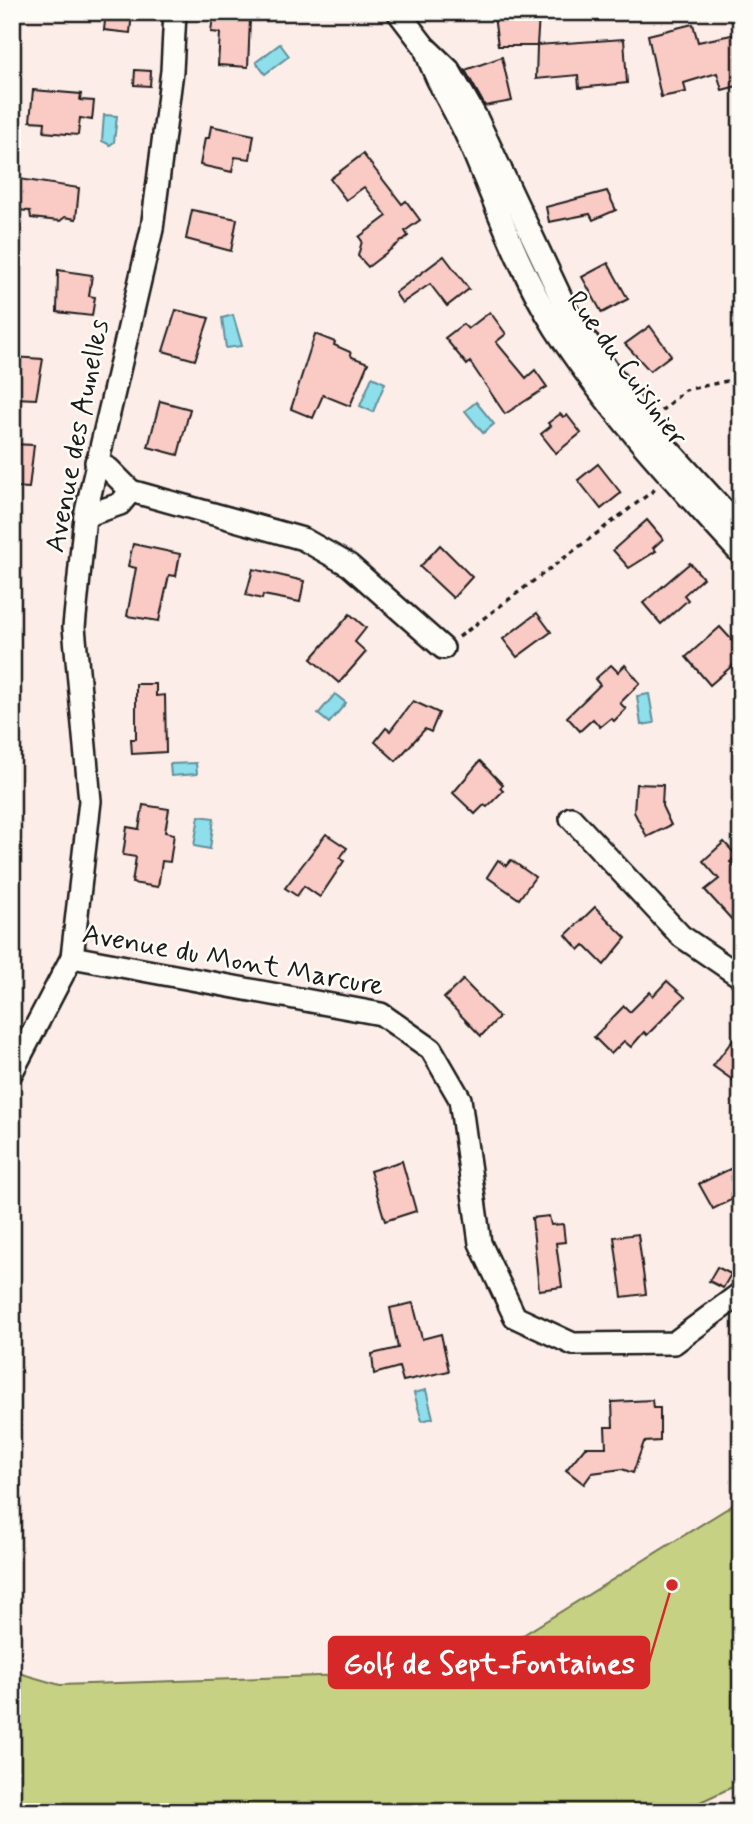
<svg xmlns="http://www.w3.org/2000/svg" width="753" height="1824" viewBox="0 0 753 1824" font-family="Mynerve,sans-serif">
<rect width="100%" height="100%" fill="#fcede8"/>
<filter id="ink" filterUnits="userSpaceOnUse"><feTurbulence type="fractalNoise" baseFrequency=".0143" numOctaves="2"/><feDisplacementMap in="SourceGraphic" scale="14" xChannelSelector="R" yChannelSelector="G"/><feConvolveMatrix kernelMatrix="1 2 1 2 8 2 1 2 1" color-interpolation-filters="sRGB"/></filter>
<g filter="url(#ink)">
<!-- green -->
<path fill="#c6d184" stroke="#717650" stroke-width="2" d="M741,1500V1783L679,1812H12V1671L60,1685L465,1671Z"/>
<!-- water -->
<g fill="#8edeec" stroke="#609099" stroke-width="2">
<path d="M280,44L289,56L265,74L256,62Z"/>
<path d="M104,115L117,116L114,142L110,145L102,141Z"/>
<path d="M233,315L242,346L226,348L222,318Z"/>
<path d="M372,377L385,383L373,412L360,406Z"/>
<path d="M476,402L494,424L483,433L465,411Z"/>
<path d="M335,694L346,703L329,723L318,714Z"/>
<path d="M649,694L654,723L641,725L637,696Z"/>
<path d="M196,763L197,774L171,776L170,764Z"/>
<path d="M199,816L214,818L210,849L194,846Z"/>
<path d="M426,1390L433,1418L422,1421L414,1393Z"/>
</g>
<!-- building -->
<g fill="#facac5" stroke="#1c1c1c" stroke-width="2">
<path d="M106,12H132L130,33L104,30Z"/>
<path d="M213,16L250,19L248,67L218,65L220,33L211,32Z"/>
<path d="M494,16H539L537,45L624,39L627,83L579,88L578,75L536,79L537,46H498Z"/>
<path d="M693,24L698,42L741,33V85L722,90L717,73L684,83L686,92L661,97L648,35Z"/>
<path d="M502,57L512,101L485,106L465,70Z"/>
<path d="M135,70L151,71L150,86L134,85Z"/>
<path d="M33,90L81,94L80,100L94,101L92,120L80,118L78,135L44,132L45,122L30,121Z"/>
<path d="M211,126L254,135L250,159L235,157L232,172L200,165L205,138H209Z"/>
<path d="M363,154L402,204L406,201L420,220L405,231L408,236L368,267L358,256L362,241L359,237L387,216L364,187L346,200L330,179Z"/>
<path d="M19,179L79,188L76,219L65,217L60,221L31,218L30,211L15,210Z"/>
<path d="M607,191L616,210L593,220L590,214L549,222L546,207Z"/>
<path d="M192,210L237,219L231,251L186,239Z"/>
<path d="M444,256L469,289L447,306L430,284L402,303L395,293Z"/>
<path d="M608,263L628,299L602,313L582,277Z"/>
<path d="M58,270L92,275L89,296L95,297L92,316L57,312Z"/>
<path d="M176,310L209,318L195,360L163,351Z"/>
<path d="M490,312L506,334L496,342L526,378L535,370L547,387L505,414L470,362L467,365L445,338L463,324L468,329Z"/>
<path d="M650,326L671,355L650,371L625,344Z"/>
<path d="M315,334L335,342L334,345L350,352L352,357L368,363L350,406L323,395L313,418L291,409Z"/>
<path d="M12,357L43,359L36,399L14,398Z"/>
<path d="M160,401L190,409L178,455L148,447Z"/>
<path d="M560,414L563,417L567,415L581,433L556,453L541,434L551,426L548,423Z"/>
<path d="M12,444L34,445L29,488L12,487Z"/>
<path d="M598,464L621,493L601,509L578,480Z"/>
<path d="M647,520L663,539L653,548L656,551L629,568L613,550Z"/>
<path d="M133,544L180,554L176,576L169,575L159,621L127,616L136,568L128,566Z"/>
<path d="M440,545L472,577L453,598L420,567Z"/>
<path d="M690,563L703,578L684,595L688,600L661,624L643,603Z"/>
<path d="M253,569L304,581L300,602L263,595L262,599L246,595Z"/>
<path d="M537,613L551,632L517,657L503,639Z"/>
<path d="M350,614L366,628L355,642L366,652L339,683L311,659Z"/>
<path d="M720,627L741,650V658L710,685L686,657Z"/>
<path d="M611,665L618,672L625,665L640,683L620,703L626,709L614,721L611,718L600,727L593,719L580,731L567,717L600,685L595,679Z"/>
<path d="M136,684H156V696L165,695L166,752L132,754L131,739H136Z"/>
<path d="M413,701L439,713L431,732L425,729L396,761L375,742L386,728L390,731Z"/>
<path d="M480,761L503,785L500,788L503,791L487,807L484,805L475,814L453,793Z"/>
<path d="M636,784L663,785L662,806L671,825L647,837L634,812Z"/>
<path d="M143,805L169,809L165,832L174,834L170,862L162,861L158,887L132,883L136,857L123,855L127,827L139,829Z"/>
<path d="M326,834L347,848L340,858L344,861L320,897L304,886L297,896L285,888Z"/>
<path d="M724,842L737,856L730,862L741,873V914L733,921L705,890L719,879L703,861Z"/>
<path d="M498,860L506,866L511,860L535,877L519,899L487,877Z"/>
<path d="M595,907L626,938L604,965L584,945L579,950L566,935Z"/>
<path d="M463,980L499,1017L481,1036L444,998Z"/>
<path d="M667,981L685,997L647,1035L644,1032L631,1047L624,1041L611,1054L594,1037L624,1006L630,1012L650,992L653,996Z"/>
<path d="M741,1029V1086L713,1066Z"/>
<path d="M402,1161L416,1211L385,1221L370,1171Z"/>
<path d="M736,1166L741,1175V1195L713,1209L699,1184Z"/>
<path d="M549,1216L551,1225L563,1224L565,1242L556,1243L562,1287L539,1290L532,1218Z"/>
<path d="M638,1234L646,1294L622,1297L614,1237Z"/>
<path d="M717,1267L731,1274L723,1288L709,1281Z"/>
<path d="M413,1303L422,1339L441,1334L449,1371L403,1381L399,1367L374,1374L372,1354L398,1348L390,1308Z"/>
<path d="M652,1400L653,1408H660V1441L644,1442L633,1473L622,1469L592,1473L584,1484L566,1470L585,1447H606L605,1427H613L612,1402Z"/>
</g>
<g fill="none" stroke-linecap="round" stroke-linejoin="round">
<defs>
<g id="street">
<path d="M398,12L424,46L449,70L477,119L570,317L647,426L741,529"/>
<path d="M425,48C436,83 454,107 468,139C495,202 519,270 555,328C608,411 675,482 741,554"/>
<path d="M96,462L109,469L131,491L303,539L349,565L443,648"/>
<path d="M85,516L120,504L131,491"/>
<path d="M571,818L681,936L741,977"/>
<path d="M72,957L381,1014L431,1049L460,1099L480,1243L515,1317L573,1344L674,1343L741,1293"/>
<path d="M12,1072L72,957L90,801L74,627L85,516L152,229L172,71L175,12"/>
</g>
</defs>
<!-- street casing -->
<use href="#street" stroke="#1c1c1c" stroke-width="26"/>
<!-- path -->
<g stroke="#1c1c1c" stroke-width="3.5" stroke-dasharray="5 5" stroke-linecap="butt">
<path d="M661,411L685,390L741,378"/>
<path d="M459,637L657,488"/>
<path d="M722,1812L741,1802"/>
</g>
<!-- street -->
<use href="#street" stroke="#fdfcf7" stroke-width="21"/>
</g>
</g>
<g text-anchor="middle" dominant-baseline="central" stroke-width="5" stroke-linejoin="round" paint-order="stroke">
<!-- street labels -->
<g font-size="28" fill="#1c1c1c" stroke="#fdfcf7">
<text transform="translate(626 369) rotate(54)">Rue du Cuisinier</text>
<text transform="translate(78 436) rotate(-79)">Avenue des Aunelles</text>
<text transform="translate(233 961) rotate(10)">Avenue du Mont Marcure</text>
</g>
</g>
<!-- callouts -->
<path fill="none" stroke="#d62828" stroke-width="2.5" d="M672 1585L649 1662"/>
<circle fill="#d62828" stroke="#fdfcf7" stroke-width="2.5" cx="672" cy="1585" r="7"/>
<rect fill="#d62828" stroke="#d62828" stroke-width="2.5" x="329" y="1637" width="320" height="51" rx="7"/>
<g font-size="30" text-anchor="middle" font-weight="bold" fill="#fff">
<text x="489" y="1673">Golf de Sept-Fontaines</text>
</g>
<!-- margin -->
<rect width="753" height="1824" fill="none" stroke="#fdfcf7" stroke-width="42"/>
<rect x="21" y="21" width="711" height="1782" fill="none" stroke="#1c1c1c" stroke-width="2.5" filter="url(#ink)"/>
</svg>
